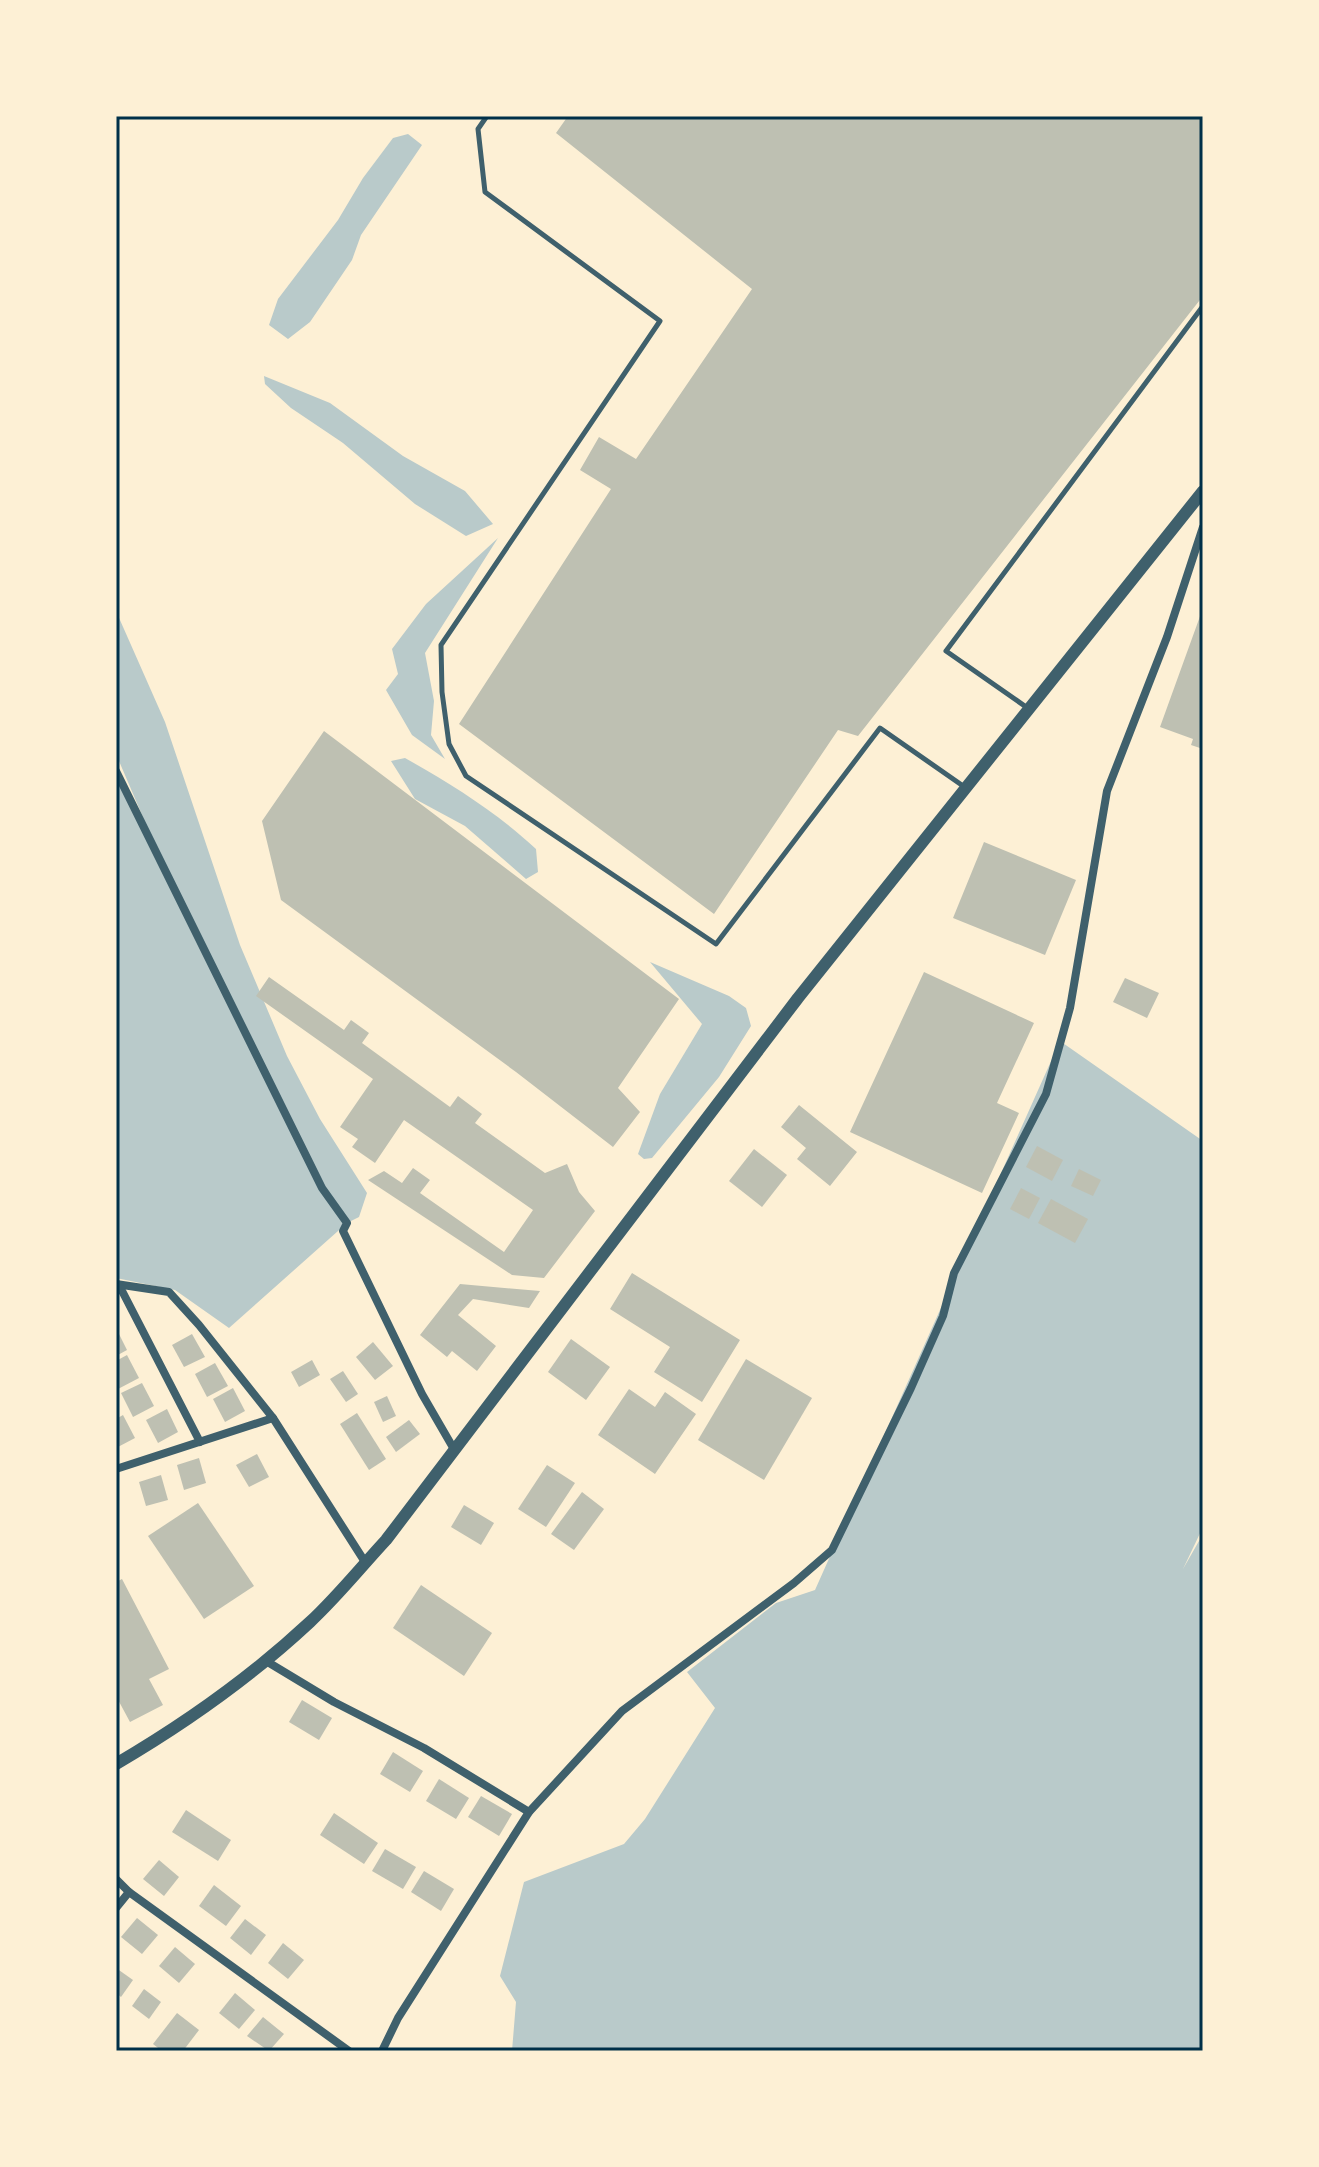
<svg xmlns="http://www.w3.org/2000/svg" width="1319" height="2167" viewBox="0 0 1319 2167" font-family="'Archivo Narrow',sans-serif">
<rect width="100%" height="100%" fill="#fdf0d5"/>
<!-- green -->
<g fill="#b9caca">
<path d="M408,134L422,145L361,235L352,260L310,322L288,339L269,325L278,299L338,220L363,178L393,138Z"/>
<path d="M264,376L330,403L403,456L465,491L493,524L466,536L415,504L343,443L291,408L265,384Z"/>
<path d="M498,538L425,653L434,701L431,735L445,759L412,735L386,690L398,674L392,649L426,604Z"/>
<path d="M116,611L165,722L240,945L287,1056L320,1119L367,1193L359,1217L347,1223L229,1328L175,1290L116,1278V763L157,850L116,754Z"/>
<path d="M405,758C453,785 496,812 536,849L538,872L526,879L465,826L415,799L391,761Z"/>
<path d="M650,962L729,996L746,1008L751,1026L719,1077L652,1158L644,1159L638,1154L660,1094L702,1024Z"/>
<path d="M1060,1041L1203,1141V1527L1183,1569L1203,1534V2051H512L516,2002L500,1976L524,1882L624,1844L645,1819L715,1708L687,1672L776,1603L815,1590Z"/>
</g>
<!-- building -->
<g fill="#bec0b2">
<path d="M568,116H1203V296L858,736L838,730L714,914L459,724L611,489L580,470L599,437L636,459L752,289L556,133Z"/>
<path d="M1203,608V749L1191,745L1193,739L1160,727Z"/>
<path d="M324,731L679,999L618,1088L640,1112L613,1147L516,1072L281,900L262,821Z"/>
<path d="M984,842L1076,880L1045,955L953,918Z"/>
<path d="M924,972L1034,1023L997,1103L1019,1113L982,1193L850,1132Z"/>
<path d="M269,977L344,1030L351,1020L369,1033L362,1043L450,1107L458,1096L482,1114L475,1123L545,1173L567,1164L579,1192L595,1211L544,1278L512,1275L368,1180L384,1171L402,1183L413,1168L430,1180L420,1193L504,1252L533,1210L404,1120L375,1163L352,1147L358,1139L340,1127L373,1079L256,996Z"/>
<path d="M1125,978L1159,993L1147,1018L1113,1002Z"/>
<path d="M799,1105L857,1152L830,1186L797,1159L806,1148L781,1127Z"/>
<path d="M1037,1146L1063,1160L1052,1181L1026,1167Z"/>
<path d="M754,1149L787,1175L762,1207L729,1181Z"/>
<path d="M1079,1169L1101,1180L1093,1196L1071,1186Z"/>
<path d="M1021,1188L1040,1198L1029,1219L1010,1209Z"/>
<path d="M1051,1199L1088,1219L1075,1243L1038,1223Z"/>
<path d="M632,1273L740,1340L702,1402L654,1372L670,1347L610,1309Z"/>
<path d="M460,1284L540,1291L529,1308L473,1299L458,1315L496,1346L477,1371L452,1351L447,1357L420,1335Z"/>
<path d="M116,1328L127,1350L116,1356Z"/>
<path d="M192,1334L205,1357L184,1367L172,1345Z"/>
<path d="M571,1339L610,1367L586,1400L548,1372Z"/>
<path d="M373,1342L393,1366L375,1380L356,1357Z"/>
<path d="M127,1355L139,1378L118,1389L116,1361Z"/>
<path d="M746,1359L812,1398L764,1480L698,1440Z"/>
<path d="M312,1360L320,1375L299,1387L291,1372Z"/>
<path d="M215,1363L228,1386L207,1397L195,1374Z"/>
<path d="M343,1371L358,1394L346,1402L330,1379Z"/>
<path d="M142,1383L154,1406L133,1417L121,1393Z"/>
<path d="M233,1388L245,1411L225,1422L213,1399Z"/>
<path d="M629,1389L655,1407L665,1392L696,1414L655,1474L598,1435Z"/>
<path d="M387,1396L396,1416L383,1422L374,1402Z"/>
<path d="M167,1409L178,1432L158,1443L146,1420Z"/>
<path d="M357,1413L386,1459L369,1470L340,1424Z"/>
<path d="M123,1415L135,1438L116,1448V1419Z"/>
<path d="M409,1420L420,1434L396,1452L386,1437Z"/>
<path d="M257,1454L269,1477L249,1487L236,1465Z"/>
<path d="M199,1458L206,1483L184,1490L177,1465Z"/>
<path d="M547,1465L575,1483L546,1527L518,1509Z"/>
<path d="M161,1475L168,1500L146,1506L139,1482Z"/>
<path d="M582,1492L604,1509L574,1550L551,1534Z"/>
<path d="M198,1503L254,1586L204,1619L148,1536Z"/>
<path d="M464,1505L494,1523L481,1545L451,1527Z"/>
<path d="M122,1579L169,1669L149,1679L163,1705L130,1722L116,1696V1582Z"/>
<path d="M421,1585L492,1633L464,1676L393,1628Z"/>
<path d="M302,1700L332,1718L319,1740L289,1722Z"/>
<path d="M393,1752L423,1771L410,1792L380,1774Z"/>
<path d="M439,1779L469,1798L456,1819L426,1801Z"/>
<path d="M481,1796L512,1814L499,1836L468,1817Z"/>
<path d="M186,1810L231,1840L218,1861L172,1832Z"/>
<path d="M334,1813L378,1843L364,1864L320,1835Z"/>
<path d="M385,1849L416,1867L403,1889L372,1871Z"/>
<path d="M159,1860L179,1877L164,1896L143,1879Z"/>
<path d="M424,1871L454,1889L441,1911L411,1892Z"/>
<path d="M214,1885L241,1906L226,1926L199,1906Z"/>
<path d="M137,1918L158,1935L142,1954L121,1937Z"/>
<path d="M245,1919L266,1935L251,1955L230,1938Z"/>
<path d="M283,1943L304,1960L288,1979L268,1963Z"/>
<path d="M175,1947L195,1964L179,1983L159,1966Z"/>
<path d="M116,1968L133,1980L121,1997L116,1993Z"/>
<path d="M144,1989L161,2002L149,2019L132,2006Z"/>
<path d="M235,1993L255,2010L239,2029L219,2013Z"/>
<path d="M177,2013L199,2030L183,2051H162L153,2044Z"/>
<path d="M263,2017L284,2034L269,2051L247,2036Z"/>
</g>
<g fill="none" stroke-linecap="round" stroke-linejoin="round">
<!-- service -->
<g stroke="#3f606c" stroke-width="5">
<path d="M487,116L478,129L485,192L660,321L441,645L442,692L449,744L466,776L716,944L880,728L966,788"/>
<path d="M1029,709L946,651L1203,306"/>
</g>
<!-- minor -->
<g stroke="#3f606c" stroke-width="8">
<path d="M116,771L322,1188L347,1223L343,1231L422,1394L455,1451"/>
<path d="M116,1284L169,1292L199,1325L273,1418L365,1562"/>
<path d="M119,1285L200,1442"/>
<path d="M116,1469L273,1418"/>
<path d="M266,1661L334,1702L424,1748L529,1812"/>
<path d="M116,1879L129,1892L349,2051"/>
<path d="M116,1908L129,1892"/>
<path d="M382,2051L398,2018L529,1812L622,1711L794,1583L832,1550L911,1388L943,1316L954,1273L1046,1094L1070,1008L1107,791L1167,637L1203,527"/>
</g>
<!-- tertiary -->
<path stroke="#3f606c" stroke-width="12" d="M116,1764C186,1723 251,1677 310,1622C337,1597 361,1567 386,1540L798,998L1203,491"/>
</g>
<!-- border -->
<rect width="1319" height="2167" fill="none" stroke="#fdf0d5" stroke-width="236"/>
<rect x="118" y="118" width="1083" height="1931" fill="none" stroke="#003049" stroke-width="3"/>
</svg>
